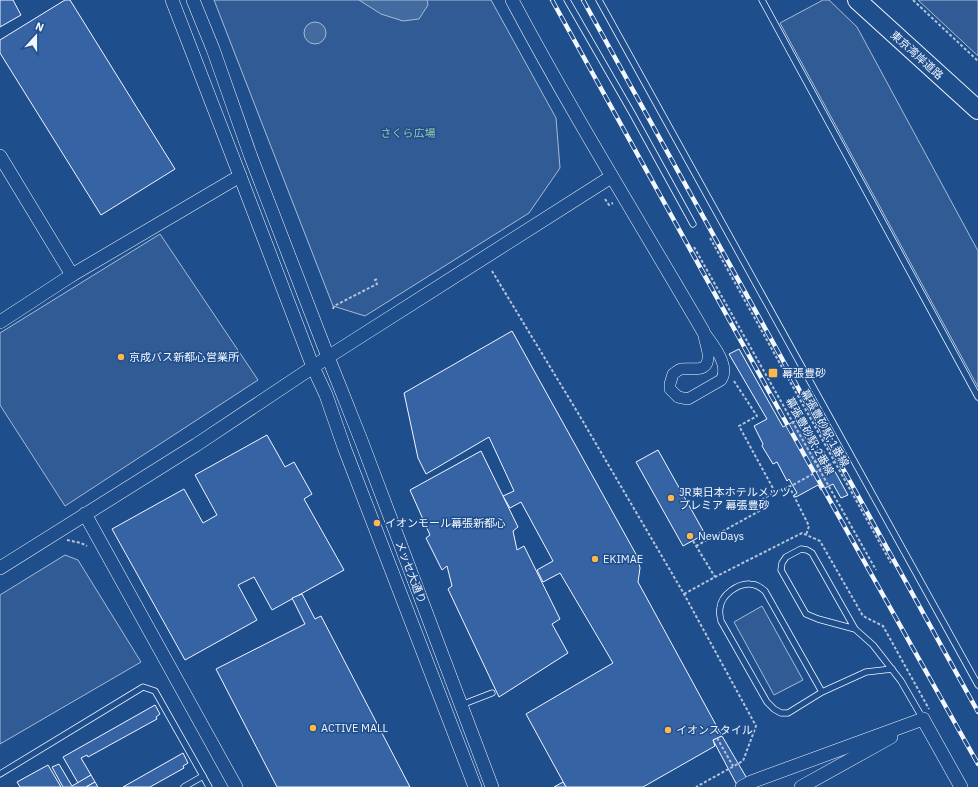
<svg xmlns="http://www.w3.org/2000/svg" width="978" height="787" viewBox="0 0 978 787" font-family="'IBM Plex Sans','Noto Sans JP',sans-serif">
<rect width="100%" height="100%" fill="#1f4e8c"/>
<!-- built -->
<g fill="#305b95" stroke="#a8bbd7">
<path d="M214,0H491L556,118L560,168L529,213L365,316L333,306Z"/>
<path d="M823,0H829L857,27L978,251V387L780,23Z"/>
<path d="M918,0H978V56Z"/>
<path d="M160,234L258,380L65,506L0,405V333Z"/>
<path d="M65,555L78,560L141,662L0,744V595Z"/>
<path d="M762,606L803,680L774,695L734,622Z"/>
</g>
<!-- water -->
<g fill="#446ba0" stroke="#a8bbd7">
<path d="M359,0H427L428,5L419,19L403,21L381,14Z"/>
<circle cx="315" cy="33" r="11"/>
</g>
<!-- building -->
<g fill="#3563a3" stroke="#f2f6ff">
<path d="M0,0H13L21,15L0,27Z"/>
<path d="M65,0H70L175,169L101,215L0,53V40Z"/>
<path d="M512,331L637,556L640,568L638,582L722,736L713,740L715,746L643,787H566L526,714L613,663L560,573L543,582L537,570L553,561L521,502L510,508L503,496L514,491L489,437L426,474L418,458L404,393Z"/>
<path d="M739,349L783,427L795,421L796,418L792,410L798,407L810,428L808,433L804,435L814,452L820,449L823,450L848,495L841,498L833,484L821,490L818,485L796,497L794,495L797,493L789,479L787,481L777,462L773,464L762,446L763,444L754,426L767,419L729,354Z"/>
<path d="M267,435L285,467L294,462L312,494L304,499L344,570L272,610L254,577L238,585L257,620L185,660L112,529L184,489L203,523L217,515L195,475Z"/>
<path d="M658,450L705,534L683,546L636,462Z"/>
<path d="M481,451L518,527L513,531L517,550L524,546L560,619L552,624L568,653L499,697L448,589L452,586L447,566L442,570L426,538L430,535L410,490Z"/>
<path d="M302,594L315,619L321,616L410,787H277L216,669L305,624L292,598Z"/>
<path d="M155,705L160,714L156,717L157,719L88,757L87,755L81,758L91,775L78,783L63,757Z"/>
<path d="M722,736L752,787H738L713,740Z"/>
<path d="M183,753L188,763L183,766L184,768L150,787H123Z"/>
<path d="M59,764L72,786L91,775L95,782L86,787H63L52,767Z"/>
<path d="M48,765L61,787H20L17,782Z"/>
<path d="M95,782L98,787H86Z"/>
<path d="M563,782L566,787H554Z"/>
</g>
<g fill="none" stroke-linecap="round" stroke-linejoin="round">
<defs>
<g id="service">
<path d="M567,0L632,113L693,224"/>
<path d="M599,0L978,685"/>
<path d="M762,0L978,397"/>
<path d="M855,629L818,619L806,614L781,570L782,563L786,557L801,549L807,550L812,553L855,629L873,645L901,681L923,719"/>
<path d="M822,692L765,591C760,587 756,584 750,584C738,583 721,595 720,608C719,612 720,617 721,621L767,702L774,709L781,713H788L822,692L866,672L892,669"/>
<path d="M461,705L492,693"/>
<path d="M0,774L143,687L155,691L203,776"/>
<path d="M184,787L203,776L209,787"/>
</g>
<path id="minor" d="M703,331C712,343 731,366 721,380L688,399L678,397L670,389V384L673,374C676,372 678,370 681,369C692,367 710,375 708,353C707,347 704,338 703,331Z"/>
<g id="tertiary">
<path d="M172,0L240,176L313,367L326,395L344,447L475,787"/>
<path d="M193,0L213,49L251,157L328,357L361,440L492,787"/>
<path d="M512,0C572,113 639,221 703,331"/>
<path d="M0,156L72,275"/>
<path d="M0,322L72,275L240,176"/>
<path d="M85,514L236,787"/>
<path d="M0,568L196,445L328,357L611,177"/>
<path d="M923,719L961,787"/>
<path d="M742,787L751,782L923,719"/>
<path d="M801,787L891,737"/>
</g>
<path id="trunk" d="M857,0L978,110"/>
</defs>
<!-- service casing -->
<use href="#service" stroke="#f2f6ff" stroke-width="7"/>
<!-- minor casing -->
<use href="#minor" stroke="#f2f6ff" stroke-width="12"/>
<!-- tertiary casing -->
<use href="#tertiary" stroke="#f2f6ff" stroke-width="14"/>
<!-- trunk casing -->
<use href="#trunk" stroke="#f2f6ff" stroke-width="20"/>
<!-- path -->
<g stroke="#b3c4dc" stroke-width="2" stroke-dasharray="3 2" stroke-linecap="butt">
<path d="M913,0L978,61"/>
<path d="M605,199L609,205L613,203"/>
<path d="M710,238L891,563"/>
<path d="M492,271L578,413L684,594L756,726L743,761L696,787"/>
<path d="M333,309L334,306L377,284L375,280L377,279"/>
<path d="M734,381L757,416L739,426L775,492"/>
<path d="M815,460L822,469"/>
<path d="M789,486L809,526L806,535"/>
<path d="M67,540L81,543L87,546"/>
<path d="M693,541L715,577"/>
<path d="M696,546L763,509V499L775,492L793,485L834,462"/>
<path d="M684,594L715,577L802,533L820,541L863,616L883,626L929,709"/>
<path d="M717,738L733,766"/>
</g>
<!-- service -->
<use href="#service" stroke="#1f4e8c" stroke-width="5.5"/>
<!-- minor -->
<use href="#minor" stroke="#1f4e8c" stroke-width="11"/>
<!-- tertiary -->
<use href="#tertiary" stroke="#1f4e8c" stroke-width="13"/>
<!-- trunk -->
<use href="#trunk" stroke="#1f4e8c" stroke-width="18"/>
<defs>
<g id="rail">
<path d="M552,0L783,417L978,764"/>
<path d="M583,0L978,712"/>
</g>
</defs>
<!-- rail casing -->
<use href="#rail" stroke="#f2f6ff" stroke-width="4.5"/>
<!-- rail -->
<use href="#rail" stroke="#1f4e8c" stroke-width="3" stroke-dasharray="9" stroke-linecap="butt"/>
<!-- path-bridge -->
<path stroke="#b3c4dc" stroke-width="2" stroke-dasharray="3 2" stroke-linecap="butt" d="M694,247L876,570"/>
</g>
<!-- markers -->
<g fill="#ffb74d" stroke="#1f4e8c" stroke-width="1.5">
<circle cx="121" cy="357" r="4"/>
<rect x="768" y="368" width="10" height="10" rx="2"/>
<circle cx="671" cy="498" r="4"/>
<circle cx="377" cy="523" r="4"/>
<circle cx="690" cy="536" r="4"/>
<circle cx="595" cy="559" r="4"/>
<circle cx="313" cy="728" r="4"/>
<circle cx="668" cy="730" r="4"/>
</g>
<g text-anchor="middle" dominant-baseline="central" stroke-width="3" stroke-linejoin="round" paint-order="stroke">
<!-- street labels -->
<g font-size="11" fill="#f2f6ff" stroke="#1f4e8c">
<text transform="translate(917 55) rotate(42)">東京湾岸道路</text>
<text transform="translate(825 428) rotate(61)">幕張豊砂駅;1番線</text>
<text transform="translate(810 436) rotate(61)">幕張豊砂駅;2番線</text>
<text transform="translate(411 572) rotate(69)">メッセ大通り</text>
</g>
<!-- park labels -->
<g font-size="11" fill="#97c8a6" stroke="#1f4e8c">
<text x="408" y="133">さくら広場</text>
</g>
<!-- poi labels -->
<g font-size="11" fill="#f2f6ff" stroke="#1f4e8c" text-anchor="start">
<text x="129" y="357">京成バス新都心営業所</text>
<text x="782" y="373">幕張豊砂</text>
<text x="679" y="492">JR東日本ホテルメッツ<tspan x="679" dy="13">プレミア 幕張豊砂</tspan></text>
<text x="385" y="523">イオンモール幕張新都心</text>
<text x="698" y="536">NewDays</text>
<text x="603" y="559">EKIMAE</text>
<text x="321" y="728">ACTIVE MALL</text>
<text x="676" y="730">イオンスタイル</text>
</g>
</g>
<!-- north arrow -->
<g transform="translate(36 36) rotate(21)" stroke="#1f4e8c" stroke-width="3" paint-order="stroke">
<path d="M0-3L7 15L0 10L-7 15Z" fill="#f2f6ff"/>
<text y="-6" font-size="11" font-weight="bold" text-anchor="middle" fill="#f2f6ff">N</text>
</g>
</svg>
